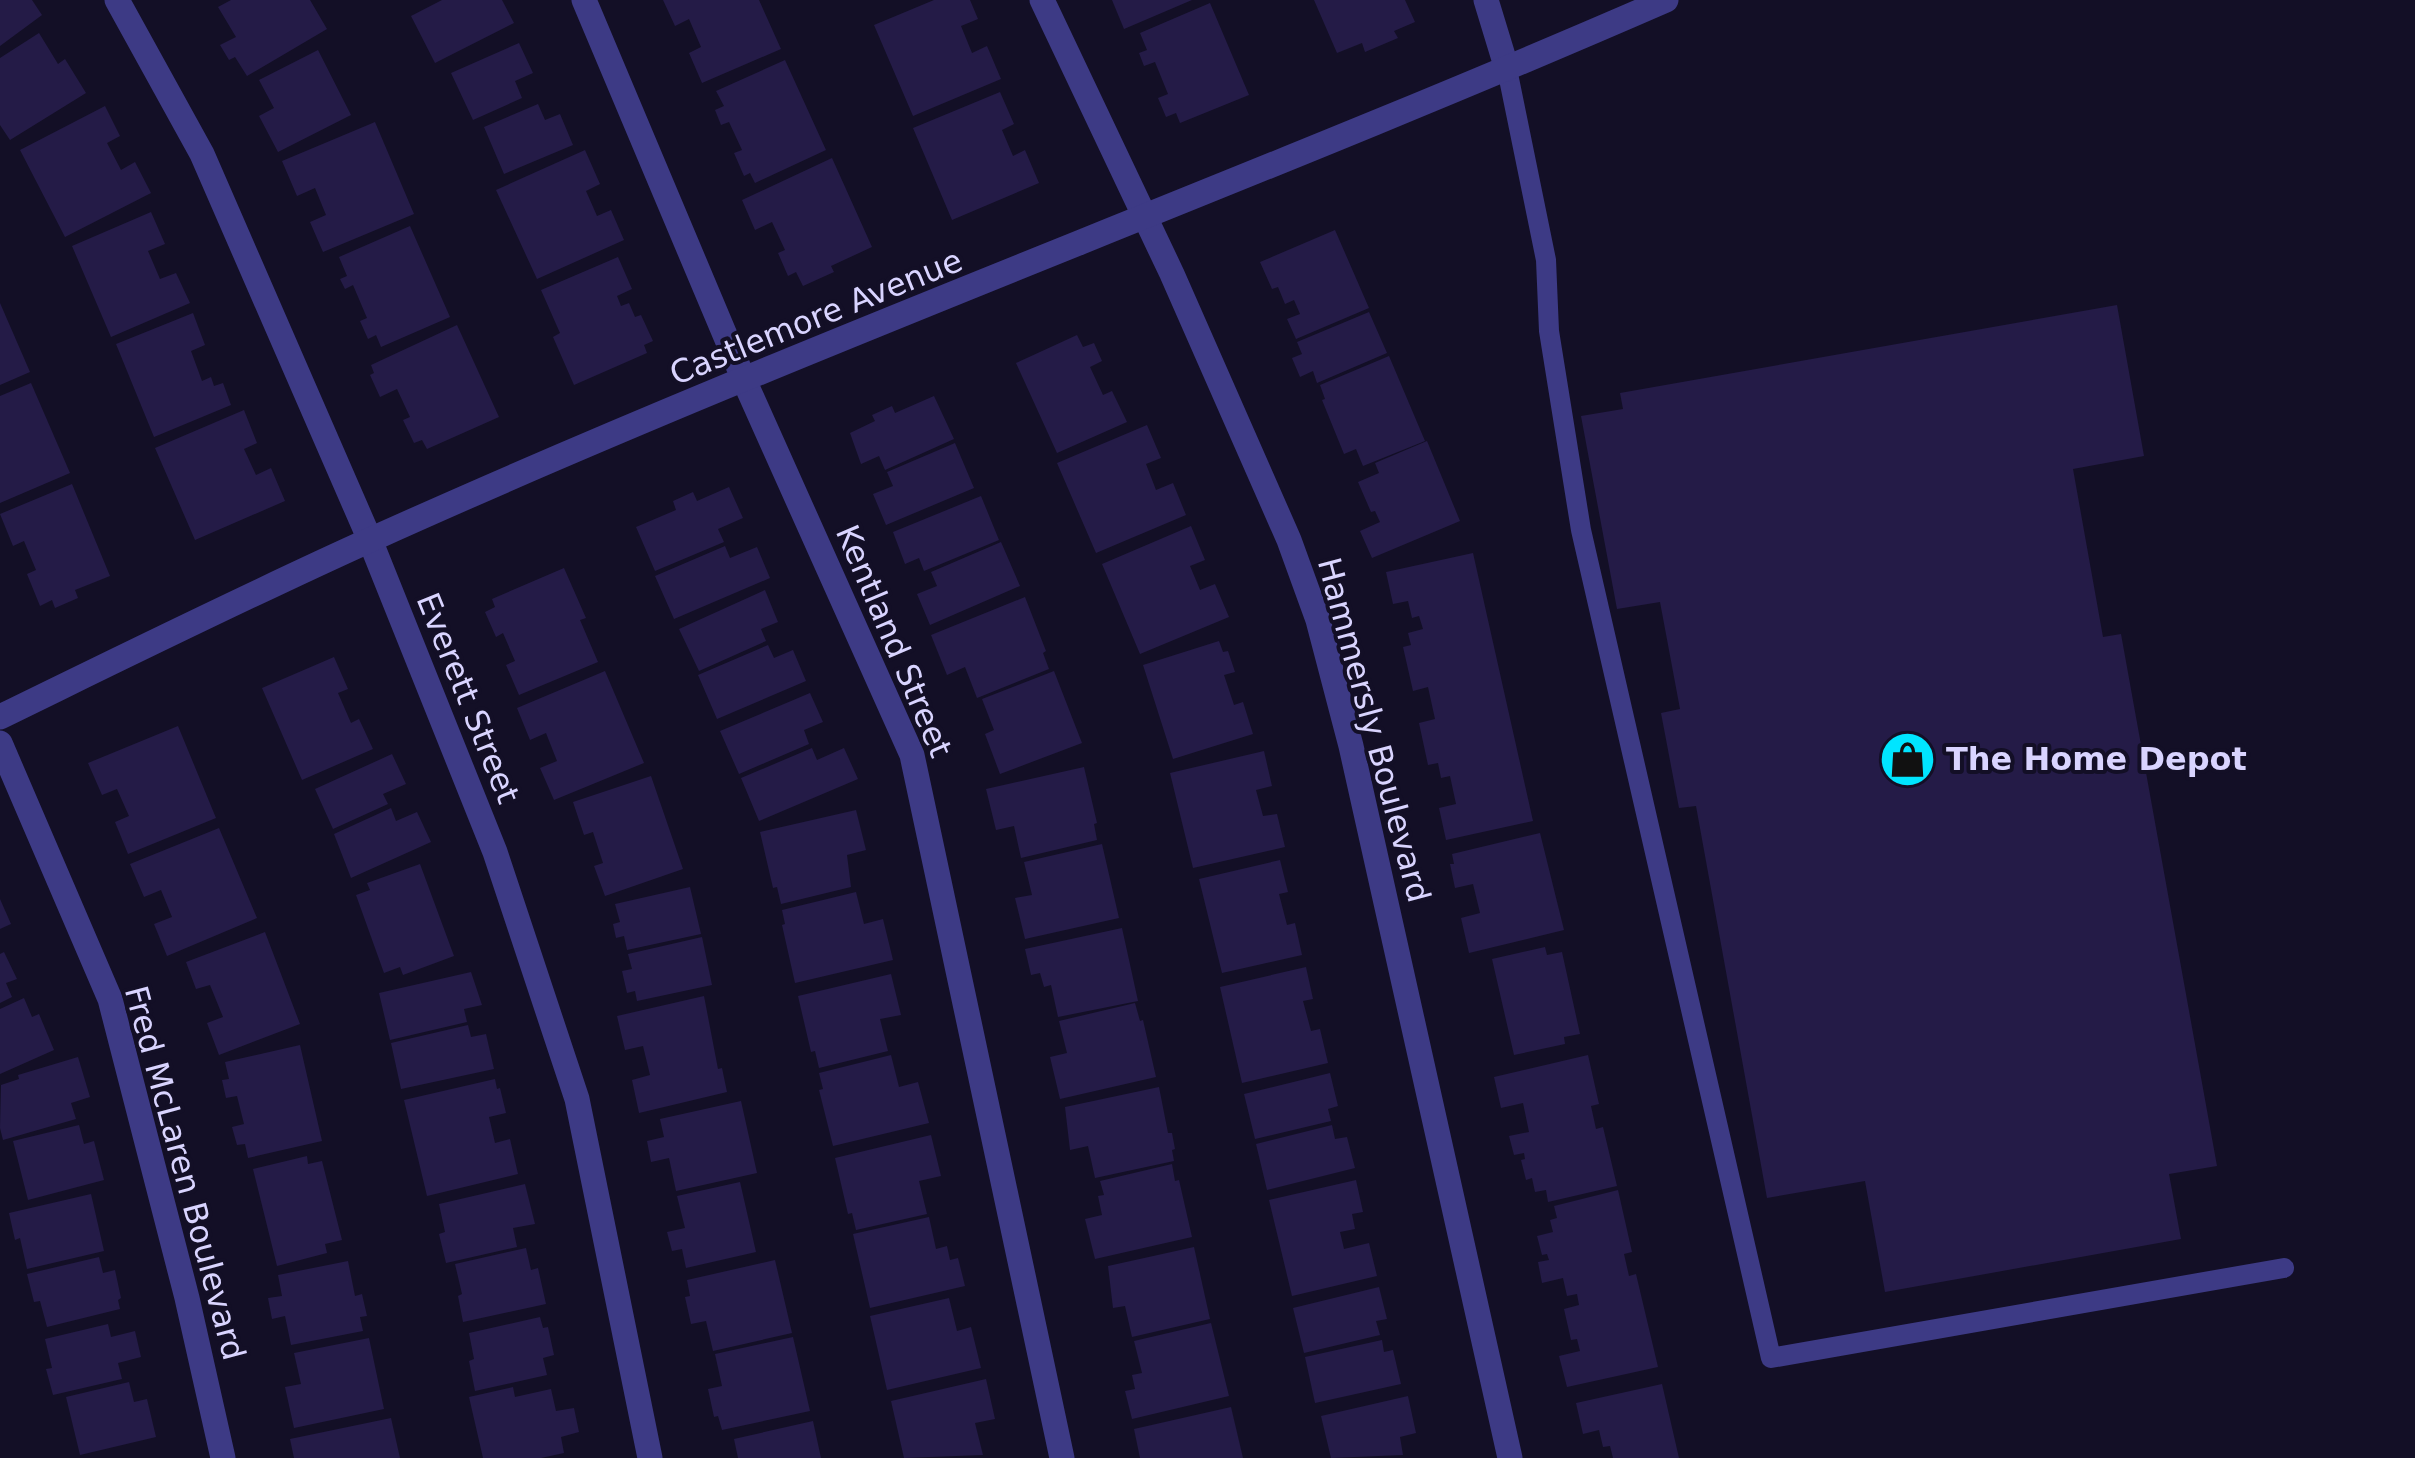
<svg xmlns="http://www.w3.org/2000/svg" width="2415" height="1458" viewBox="0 0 2415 1458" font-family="'DejaVu Sans',sans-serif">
<rect width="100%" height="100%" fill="#130f26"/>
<!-- building -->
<g fill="#241b47">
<path d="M0,0H32L42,15L0,46Z"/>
<path d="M231,0H310L327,29L247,76L235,57L229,60L220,45L236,37L218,7Z"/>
<path d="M442,0H502L514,23L435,63L411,16Z"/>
<path d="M663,0H759L781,49L702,83L689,53L701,47L689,19L675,26Z"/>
<path d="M934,0H970L978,19L961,26L972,53L987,46L1001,79L913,116L874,25Z"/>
<path d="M1112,0H1192L1124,29Z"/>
<path d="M1314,0H1405L1415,22L1394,31L1398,38L1365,52L1362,43L1337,53Z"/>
<path d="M1210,3L1249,95L1180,123L1176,113L1166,117L1158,98L1168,94L1155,62L1144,66L1139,53L1147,50L1140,33Z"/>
<path d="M39,33L58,64L65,59L86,93L10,140L0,125V58Z"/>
<path d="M519,43L533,73L515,81L522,98L473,120L451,73Z"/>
<path d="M318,50L351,115L278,152L259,116L274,108L259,80Z"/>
<path d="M785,60L826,150L755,183L750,173L744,176L734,153L742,150L729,122L721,125L715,110L724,106L716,91Z"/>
<path d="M1000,92L1014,124L1002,130L1013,156L1025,150L1039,183L952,220L913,128Z"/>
<path d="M538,104L545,120L560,114L573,145L504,174L484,127Z"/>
<path d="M105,106L120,136L107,143L121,170L135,162L151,193L65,237L20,150Z"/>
<path d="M375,122L414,214L323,252L310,222L326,215L315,188L297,196L282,161Z"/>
<path d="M585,150L600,184L586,191L597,216L611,210L624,240L537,279L496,190Z"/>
<path d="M832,158L872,247L831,266L834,272L803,286L796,272L788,276L778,253L785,250L772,222L755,230L742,200Z"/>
<path d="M151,212L165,244L148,251L160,279L176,273L190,303L111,337L72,246Z"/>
<path d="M410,226L450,317L381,347L376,335L368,339L360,321L367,318L353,285L345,289L340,279L347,276L339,257Z"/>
<path d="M1335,230L1369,308L1296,339L1287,319L1300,314L1294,300L1285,304L1278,287L1272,289L1260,262Z"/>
<path d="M618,257L632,289L617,296L621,306L629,303L635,317L641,315L653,341L644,345L647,353L574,385L553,337L560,333L541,290Z"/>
<path d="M0,303L30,372L0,385Z"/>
<path d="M2117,305L2144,456L2073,469L2103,637L2121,634L2217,1166L2169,1174L2181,1239L1885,1292L1865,1181L1767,1198L1696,806L1679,808L1661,713L1680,709L1660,602L1617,609L1581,416L1623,409L1620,393Z"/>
<path d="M1369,312L1387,353L1317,383L1313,371L1300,377L1292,358L1302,354L1297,342Z"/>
<path d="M193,313L205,345L191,351L202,381L211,377L214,386L223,383L231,405L154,437L116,344Z"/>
<path d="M457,325L499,417L427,449L422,440L414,443L403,420L410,417L397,389L380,397L370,375L374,373L371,365Z"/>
<path d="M1077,335L1083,347L1094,343L1102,361L1090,367L1103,395L1112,391L1127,422L1057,453L1016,363Z"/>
<path d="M1389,356L1425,441L1363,466L1356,449L1344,454L1322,400L1325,399L1320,385Z"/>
<path d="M31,383L70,473L0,503V396Z"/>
<path d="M934,396L954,439L885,470L879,456L861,464L850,433L875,421L872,415L892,406L895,413Z"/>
<path d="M244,410L257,443L244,449L256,475L271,468L285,501L195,540L155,448Z"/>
<path d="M1147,425L1161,458L1146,464L1156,490L1173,483L1186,515L1096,553L1057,463Z"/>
<path d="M1427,441L1460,521L1372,558L1360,531L1380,522L1375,511L1371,512L1358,482L1379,473L1375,463Z"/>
<path d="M955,443L974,488L886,525L873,494L893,486L887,472Z"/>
<path d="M72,484L110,576L75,590L78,598L55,608L52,600L40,606L27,574L36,570L24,541L13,546L0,514Z"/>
<path d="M729,487L743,518L718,529L724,542L655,571L636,527L676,510L673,501L693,492L697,501Z"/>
<path d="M981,496L999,540L924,571L919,558L905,564L893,532Z"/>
<path d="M1191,526L1205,560L1190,566L1200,590L1215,584L1229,617L1140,654L1102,564Z"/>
<path d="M1001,542L1020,586L930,625L917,594L937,586L931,572Z"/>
<path d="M725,546L730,558L757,547L770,578L674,619L655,576Z"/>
<path d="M1473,553L1533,821L1446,840L1439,808L1456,804L1450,776L1441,778L1438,763L1428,765L1419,723L1435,719L1428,687L1413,691L1403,647L1411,645L1408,633L1423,629L1419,616L1412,618L1408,601L1393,604L1386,572Z"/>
<path d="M564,568L586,618L580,620L598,662L519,695L506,665L515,661L503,633L496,637L485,612L495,607L492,599Z"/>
<path d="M765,590L778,622L761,629L766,641L699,671L679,629Z"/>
<path d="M1025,597L1046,651L1043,653L1049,669L977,698L965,667L947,675L931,635Z"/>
<path d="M1219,641L1223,652L1228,651L1235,672L1224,675L1234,705L1243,702L1253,734L1173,759L1143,665Z"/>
<path d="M768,645L774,658L793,650L806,681L717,719L698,675Z"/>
<path d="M334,657L348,689L338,693L351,723L359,719L373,749L302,780L262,688Z"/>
<path d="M605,671L644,763L554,800L540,768L557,761L546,733L530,740L517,708Z"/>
<path d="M1054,671L1082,743L1000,774L985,734L994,730L982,699Z"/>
<path d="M810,693L823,722L804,730L809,744L739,774L720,731Z"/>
<path d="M178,726L216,818L128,854L115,822L129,816L117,789L102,795L88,763Z"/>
<path d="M812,748L817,760L844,748L858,779L759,821L741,778Z"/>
<path d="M1264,751L1272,786L1256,790L1263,816L1277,814L1285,847L1193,868L1170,773Z"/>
<path d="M392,754L406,784L383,794L388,804L333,829L315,789Z"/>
<path d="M1084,767L1097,823L1094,824L1097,840L1021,858L1014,826L996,830L986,789Z"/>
<path d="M651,776L683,869L605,896L594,866L603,863L593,832L584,835L573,802Z"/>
<path d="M391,808L396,821L417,812L431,842L351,878L334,834Z"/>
<path d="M856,810L866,850L847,855L851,887L781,904L777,887L773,888L760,832Z"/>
<path d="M219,828L257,918L167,956L154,924L172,917L161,890L144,897L130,864Z"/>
<path d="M1540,833L1564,930L1469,953L1461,918L1480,913L1473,884L1455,888L1450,864H1454L1452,854Z"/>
<path d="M1102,844L1119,918L1025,939L1015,898L1032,895L1024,862Z"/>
<path d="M1280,860L1288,892L1279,894L1287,925L1295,923L1302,955L1222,973L1199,879Z"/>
<path d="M420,864L454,956L403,975L400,967L384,973L356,895L370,890L367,883Z"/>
<path d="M690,887L701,934L627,950L624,936L616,938L613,924L620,922L615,904Z"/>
<path d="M856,892L864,924L883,919L893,960L795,983L782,925L785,924L782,910Z"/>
<path d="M0,899L11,924L0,929Z"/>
<path d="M1122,928L1138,1001L1058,1017L1051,985L1044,987L1040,973L1031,975L1025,949Z"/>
<path d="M265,932L300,1024L219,1055L207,1023L223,1017L210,985L196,989L186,962Z"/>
<path d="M702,937L712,985L637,1001L635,991L627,993L622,971L632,969L628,954Z"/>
<path d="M1545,947L1547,955L1562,952L1580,1034L1564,1037L1565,1044L1514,1055L1492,959Z"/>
<path d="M4,952L17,979L6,983L12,997L0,1003V954Z"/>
<path d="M1306,967L1313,999L1303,1001L1311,1031L1320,1029L1328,1063L1242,1083L1220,987Z"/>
<path d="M471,972L482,1005L464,1009L467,1022L390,1040L379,993Z"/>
<path d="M891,974L901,1015L880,1019L888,1051L819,1068L815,1051L811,1052L798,996Z"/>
<path d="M704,996L718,1069L722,1068L727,1092L639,1113L632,1080L650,1075L643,1046L625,1050L617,1016Z"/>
<path d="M24,998L32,1017L39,1014L54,1050L0,1074V1009Z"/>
<path d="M1135,1003L1140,1021L1143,1020L1156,1077L1060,1099L1050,1057L1067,1053L1059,1021Z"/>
<path d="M468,1025L471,1037L486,1034L494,1069L401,1089L391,1043Z"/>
<path d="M300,1045L322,1141L248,1158L245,1144L237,1145L232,1127L244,1124L237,1096L226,1098L222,1080L229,1079L225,1062Z"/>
<path d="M891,1055L899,1087L918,1082L929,1123L833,1146L819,1090L823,1089L819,1073Z"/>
<path d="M1588,1055L1599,1104L1591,1106L1596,1129L1603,1127L1617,1186L1548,1202L1546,1190L1535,1192L1532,1178L1526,1180L1521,1160L1525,1159L1524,1153L1514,1155L1509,1136L1529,1132L1523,1103L1501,1108L1494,1077Z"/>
<path d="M78,1057L90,1097L71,1103L76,1119L3,1140L0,1128L1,1085L19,1079L18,1075Z"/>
<path d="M1330,1073L1338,1106L1328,1109L1331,1121L1255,1139L1244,1094Z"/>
<path d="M495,1079L497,1089L500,1088L506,1113L489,1117L495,1143L510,1139L518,1174L427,1196L404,1100Z"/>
<path d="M1159,1087L1168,1133H1172L1175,1149L1172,1150L1174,1161L1095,1178L1088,1146L1070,1150L1065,1107Z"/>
<path d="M741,1101L757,1173L676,1191L669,1158L651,1162L647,1141L664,1137L660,1119Z"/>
<path d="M79,1125L84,1144L94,1141L104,1180L28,1200L13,1141Z"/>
<path d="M1332,1125L1335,1139L1347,1137L1355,1168L1267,1190L1256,1144Z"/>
<path d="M931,1135L941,1176L919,1181L927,1214L856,1230L852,1213L848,1214L835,1158Z"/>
<path d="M307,1156L308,1164L322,1161L342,1240L325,1244L327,1253L277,1266L253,1169Z"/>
<path d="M1172,1164L1175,1181L1179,1180L1192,1237L1095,1259L1085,1219L1102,1215L1098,1196L1104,1195L1100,1181Z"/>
<path d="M1356,1180L1363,1212L1352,1214L1355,1229L1340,1232L1344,1249L1369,1243L1377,1276L1292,1296L1269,1200Z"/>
<path d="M740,1182L756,1252L686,1268L682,1249L672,1251L667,1232L685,1228L677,1196Z"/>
<path d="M525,1184L535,1224L513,1228L517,1247L446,1263L439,1234L445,1232L439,1204Z"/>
<path d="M1618,1190L1632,1252L1624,1254L1629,1276L1636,1274L1658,1367L1567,1387L1559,1356L1580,1351L1577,1339L1571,1340L1564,1309L1579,1305L1577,1294L1567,1296L1563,1278L1542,1283L1538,1262L1549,1260L1547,1254L1542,1255L1537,1236L1553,1232L1550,1220L1557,1218L1554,1206Z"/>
<path d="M91,1194L104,1251L27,1269L20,1238L15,1240L9,1213Z"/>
<path d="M929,1217L936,1249L947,1246L950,1260L958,1258L965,1286L870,1308L853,1234Z"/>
<path d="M1194,1247L1210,1319L1132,1337L1125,1306L1113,1308L1108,1266Z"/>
<path d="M526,1248L531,1270L538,1268L546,1304L463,1322L458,1296L462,1294L455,1264Z"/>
<path d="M99,1257L103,1273L115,1270L121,1298L118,1300L120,1309L47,1327L40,1301L34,1302L27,1274Z"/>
<path d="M775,1260L792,1333L713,1351L706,1321L691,1324L685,1297L690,1296L687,1280Z"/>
<path d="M348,1261L355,1296L362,1294L367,1316L360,1317L363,1331L291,1345L285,1316L272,1319L268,1298L282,1296L278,1275Z"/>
<path d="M1379,1287L1387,1319L1376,1321L1380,1335L1304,1353L1293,1308Z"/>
<path d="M949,1298L957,1331L971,1327L981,1368L887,1390L870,1316Z"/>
<path d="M540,1317L543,1328L548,1327L554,1355L543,1358L547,1375L475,1391L469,1361L474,1359L469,1333Z"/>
<path d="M1211,1323L1229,1396L1132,1419L1125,1391L1135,1389L1132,1375L1142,1373L1134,1341Z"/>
<path d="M108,1324L111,1337L135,1331L141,1357L118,1363L122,1379L53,1395L46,1369L52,1368L45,1339Z"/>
<path d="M793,1337L810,1411L722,1430L718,1416L714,1417L708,1389L722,1386L715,1354Z"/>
<path d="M369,1338L384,1409L294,1428L285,1387L301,1384L294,1353Z"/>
<path d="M1382,1340L1384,1352L1393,1350L1401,1384L1315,1403L1305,1357Z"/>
<path d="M986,1379L995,1419L975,1423L983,1455L904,1458L891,1401Z"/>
<path d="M129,1382L134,1402L147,1399L156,1437L80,1455L66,1397Z"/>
<path d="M1662,1384L1679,1458H1613L1610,1446L1603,1447L1599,1430L1583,1434L1576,1403Z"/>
<path d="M513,1387L515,1397L551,1389L556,1411L574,1408L579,1432L561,1437L564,1453L541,1458H483L469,1397Z"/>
<path d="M1408,1396L1416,1433L1400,1437L1403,1455L1331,1458L1321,1416Z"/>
<path d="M1231,1407L1243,1458H1140L1134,1429Z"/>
<path d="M391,1418L400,1458H294L290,1439Z"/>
<path d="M813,1421L821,1458H738L734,1439Z"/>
</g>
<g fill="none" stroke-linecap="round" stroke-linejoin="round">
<!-- service -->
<path stroke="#3d3a85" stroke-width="20" d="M1507,69L1546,260L1549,331L1581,530L1771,1358L2284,1268"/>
<!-- minor -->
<g stroke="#3d3a85" stroke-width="25">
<path d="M117,0L202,154L370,540L495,852L577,1099L650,1458"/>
<path d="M584,0L744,380L912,755L1062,1458"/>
<path d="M1042,0L1172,274L1289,540L1318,620L1351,746L1510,1458"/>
<path d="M1486,0L1507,69"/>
<path d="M0,743L110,999L187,1298L223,1458"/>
</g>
<!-- tertiary -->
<path stroke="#3d3a85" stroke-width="25" d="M0,717C123,657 246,596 370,540C797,347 1237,187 1666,0"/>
</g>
<!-- icons -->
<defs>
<symbol id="shop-disc" viewBox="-11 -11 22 22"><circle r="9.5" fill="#00e5ff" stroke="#130f26"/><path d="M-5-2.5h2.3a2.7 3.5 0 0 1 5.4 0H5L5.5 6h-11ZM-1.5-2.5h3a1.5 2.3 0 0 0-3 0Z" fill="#111"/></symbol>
</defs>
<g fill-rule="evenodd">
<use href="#shop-disc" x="1876" y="728" width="63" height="63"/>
</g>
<g text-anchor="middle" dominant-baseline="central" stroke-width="8" stroke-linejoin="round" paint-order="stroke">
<!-- street labels -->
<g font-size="32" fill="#d9d4ff" stroke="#130f26">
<text transform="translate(816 317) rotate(-22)">Castlemore Avenue</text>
<text transform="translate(894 641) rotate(67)">Kentland Street</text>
<text transform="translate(468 698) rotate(68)">Everett Street</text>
<text transform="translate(1374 730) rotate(75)">Hammersly Boulevard</text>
<text transform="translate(185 1173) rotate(75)">Fred McLaren Boulevard</text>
</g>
<!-- poi labels -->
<g font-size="32" font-weight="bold" fill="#d9d4ff" stroke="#130f26" text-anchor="start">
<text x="1946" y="759">The Home Depot</text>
</g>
</g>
</svg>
